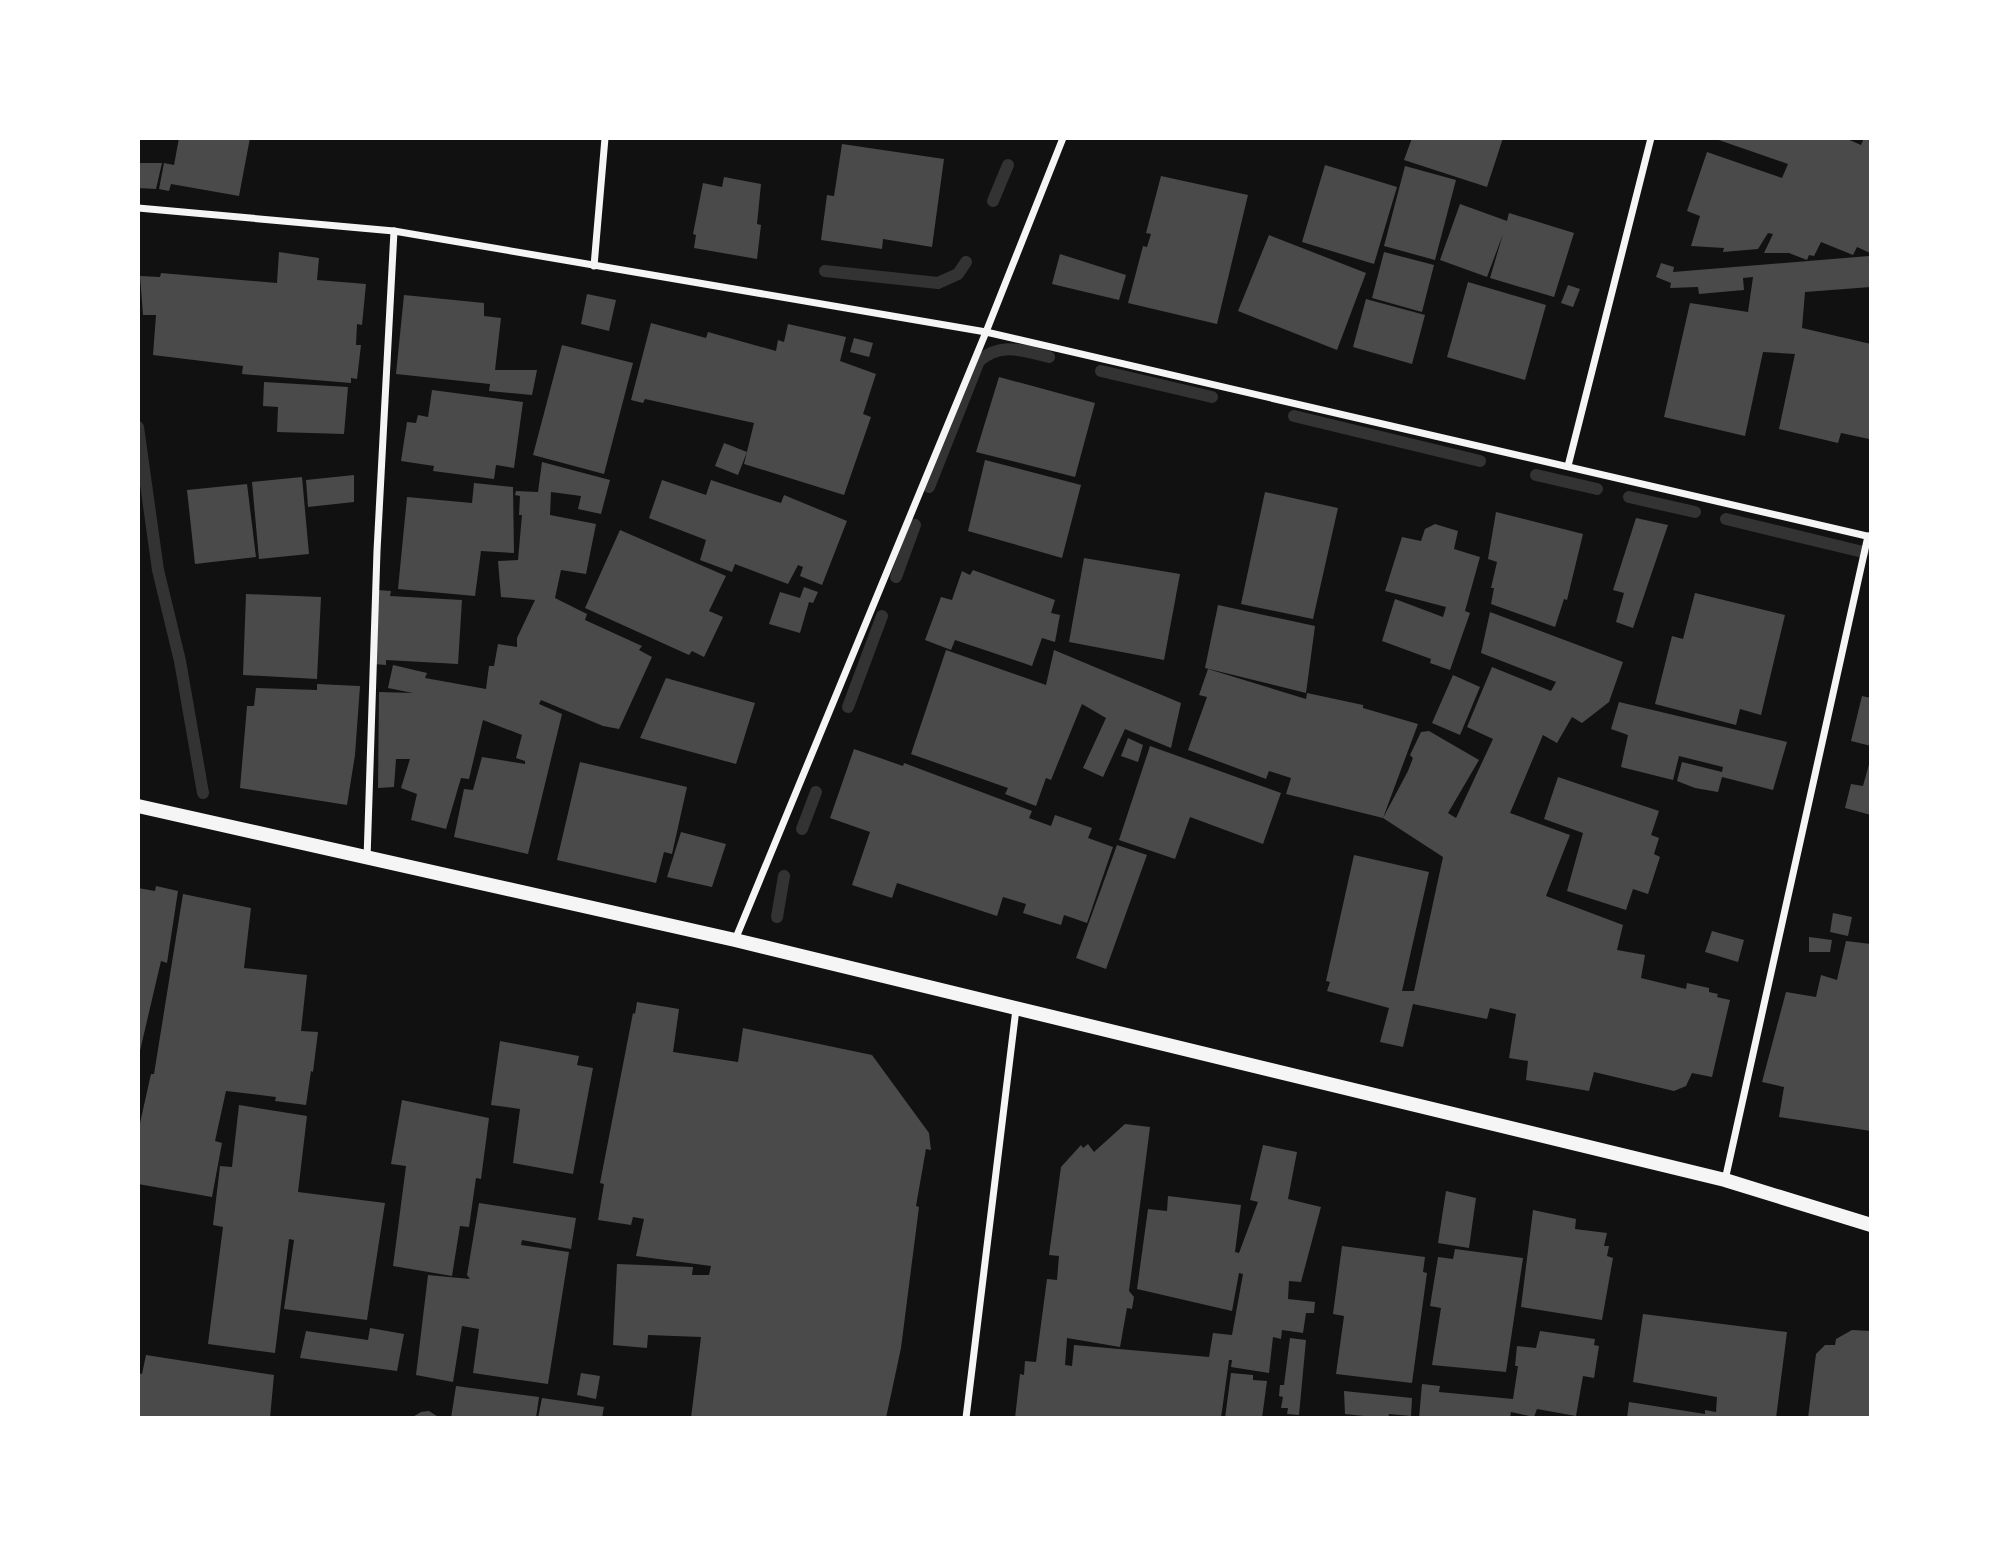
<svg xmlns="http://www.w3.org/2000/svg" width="2009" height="1556" viewBox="0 0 2009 1556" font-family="'Open Sans',sans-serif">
<rect width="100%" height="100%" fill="#111"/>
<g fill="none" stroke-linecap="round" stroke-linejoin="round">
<!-- stream -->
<g stroke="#333" stroke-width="12">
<path d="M993,201L1008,165"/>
<path d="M825,271L938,283L958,274L966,262"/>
<path d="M1101,371L1212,397"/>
<path d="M1294,416L1480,461"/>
<path d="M138,427L158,570L180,661L203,793"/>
<path d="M1536,475L1597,489"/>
<path d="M929,487L979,361C1001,341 1024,351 1049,357"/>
<path d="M1629,497L1695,512"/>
<path d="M1726,519L1863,552"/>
<path d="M896,577L915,525"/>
<path d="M848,707L882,616"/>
<path d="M802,829L816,792"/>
<path d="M777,917L784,876"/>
</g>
</g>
<!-- building -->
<g fill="#4a4a4a">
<path d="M179,138H250L239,196L171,184L169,191L159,189L164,163L174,165Z"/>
<path d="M1412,138H1503L1487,187L1404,160Z"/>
<path d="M1713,138H1845L1861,145L1864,138H1871V287L1805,292L1802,328L1871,344L1869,439L1841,433L1838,443L1779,429L1795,354L1763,352L1745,436L1664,417L1690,303L1748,312L1753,277L1743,278L1744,290L1699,294L1698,287L1670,288L1671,283L1656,277L1661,263L1674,267L1673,272L1869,256L1870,253L1857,247L1853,255L1821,242L1814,256L1809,255L1807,260L1789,253H1764L1773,234L1768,233L1758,249L1723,252L1724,248L1691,246L1700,216L1687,211L1707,152L1782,178L1788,164Z"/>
<path d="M842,144L944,159L932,247L883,239L882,249L821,240L827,195L834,196Z"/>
<path d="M138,163H162L156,189L138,188Z"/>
<path d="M1325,165L1397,187L1374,264L1302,242Z"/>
<path d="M1405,166L1456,180L1435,260L1384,246Z"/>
<path d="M1161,176L1248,195L1217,324L1128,303L1143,246L1147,247L1151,234L1146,233Z"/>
<path d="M724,177L761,184L757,224L761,225L757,259L694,248L696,235L693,234L703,183L722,187Z"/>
<path d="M1460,204L1507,221L1509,213L1574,233L1554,297L1490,278L1503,234L1487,277L1440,260Z"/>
<path d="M1269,235L1366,273L1337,350L1238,311Z"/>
<path d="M279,252L319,258L317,280L366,284L362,325L357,324L356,345H361L357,379L351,378V383L242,374L243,366L153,355L156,315H143L140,276L160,277L161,273L277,283Z"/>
<path d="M1384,252L1434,265L1422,312L1372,298Z"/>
<path d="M1060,254L1126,275L1119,300L1052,284Z"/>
<path d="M1468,282L1546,305L1525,380L1447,357Z"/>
<path d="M1568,285L1580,289L1573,307L1561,303Z"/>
<path d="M587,294L616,300L609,331L581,324Z"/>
<path d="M404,295L484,303V316L501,318L495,370H537L532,395L489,391L490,384L396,374Z"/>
<path d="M1366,299L1425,315L1412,364L1353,347Z"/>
<path d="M651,323L706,338L708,332L776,351L778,340L784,342L788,324L846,337L840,361L876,374L863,414L871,417L844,495L744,464L754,423L645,399L643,403L631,400Z"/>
<path d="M854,338L873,343L869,357L850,352Z"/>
<path d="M562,345L633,363L604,474L533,455Z"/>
<path d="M999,377L1095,403L1075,477L976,452Z"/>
<path d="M264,382L348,387L344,434L277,432L278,407L263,406Z"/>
<path d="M432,390L523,402L514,468L496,465L494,479L433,471L434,466L401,461L407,422L416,423L418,415L428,417Z"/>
<path d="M724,443L747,452L738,475L715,466Z"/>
<path d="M985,460L1081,485L1062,558L968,531Z"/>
<path d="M542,462L610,480L601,514L578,509L581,496L551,492L550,515L596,524L586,574L561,570L555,598L587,614L585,620L642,646L639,650L652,657L619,729L603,726L541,700L539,704L562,714L528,854L454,837L464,789L473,790L482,757L525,764V761L516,758L522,735L483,720L469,779L461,778L446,829L411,820L417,794L401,788L410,759H396L394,787L378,788L379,692L413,693L388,688L393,665L427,673L425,678L486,689L489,666H494L498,644L517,647V638L535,600L501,597L498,561L518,560L522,515H519L520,496L515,495L516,491L538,492Z"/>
<path d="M354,475V502L308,507L306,480Z"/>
<path d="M302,477L309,554L259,559L252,482Z"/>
<path d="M662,480L706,495L711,480L781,503L784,495L847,521L822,585L800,576L803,567L798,565L788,584L735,564L732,572L700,560L706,540L649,518Z"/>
<path d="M474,483L513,487L514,553L481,551L475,596L398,589L407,497L472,503Z"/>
<path d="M247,484L256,557L195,564L187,490Z"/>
<path d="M1265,492L1338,508L1313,619L1241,604Z"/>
<path d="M1496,512L1583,534L1567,600L1564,599L1555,627L1491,604L1494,588H1491L1497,562L1488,559Z"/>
<path d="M1636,518L1668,525L1633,628L1616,622L1624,593L1613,590Z"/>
<path d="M1435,524L1458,531L1454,549L1480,557L1465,611L1470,613L1450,670L1430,663L1431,659L1382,641L1395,599L1443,617L1446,607L1385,591L1402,537L1421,541L1425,529Z"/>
<path d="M620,530L726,576L709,611L723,617L704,657L692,651L689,655L585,608Z"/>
<path d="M1084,558L1180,574L1164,660L1069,642Z"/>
<path d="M973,570L1055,600L1051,613L1060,615L1055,642L1042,638L1032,666L955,640L951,650L925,640L941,597L952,600L962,571L970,575Z"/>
<path d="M804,587L818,592L813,603L809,602L800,633L769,624L780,592L800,598Z"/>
<path d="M377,590L391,591L390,596L462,600L458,664L386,660V665L374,664Z"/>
<path d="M1695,593L1785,615L1761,715L1740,709L1736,725L1655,704L1672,636L1683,639Z"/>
<path d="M246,594L321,597L317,679L243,675Z"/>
<path d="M1218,605L1315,626L1306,693L1205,668Z"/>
<path d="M1490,612L1623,662L1609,702L1582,723L1572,717L1557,743L1543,735L1510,813L1570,835L1546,896L1623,925L1617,950L1645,955L1641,978L1686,989L1687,983L1709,988V992L1718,994L1717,997L1730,1000L1712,1077L1692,1073L1686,1086L1674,1091L1594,1072L1589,1091L1526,1080L1528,1061L1509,1058L1516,1014L1490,1008L1487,1019L1413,1004L1403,1047L1380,1042L1389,1008L1327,991L1330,982L1326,981L1354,855L1429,872L1402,991H1414L1443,857L1383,818L1286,794L1291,778L1269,771L1266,779L1188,750L1207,697L1199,695L1208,669L1306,699L1307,693L1363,705V708L1418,724L1383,818L1408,771L1413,758L1410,755L1421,732L1429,731L1479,760L1448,813L1456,818L1493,739L1467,727L1492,667L1551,691L1556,682L1481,653Z"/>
<path d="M946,650L1046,685L1054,650L1181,703L1171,748L1125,729L1103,777L1083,768L1106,718L1082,704L1051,780L1046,778L1036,806L1005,794L1008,788L911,754Z"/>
<path d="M1453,675L1480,687L1460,735L1432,723Z"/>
<path d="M666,678L755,703L736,764L640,738Z"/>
<path d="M317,684L360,686L355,755L347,805L240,788L247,706H254L256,688L317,690Z"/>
<path d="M1862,696L1871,698V746L1851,741Z"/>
<path d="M1619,702L1787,742L1773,790L1722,777L1718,792L1695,788L1677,781L1682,762L1722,772L1723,767L1679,756L1673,780L1621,767L1628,735L1611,729Z"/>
<path d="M1128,738L1143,745L1138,762L1121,756Z"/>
<path d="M1150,746L1281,793L1263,844L1190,817L1175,859L1119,840Z"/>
<path d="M854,749L903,766L904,763L1032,811L1029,818L1051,826L1055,815L1092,828L1088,838L1113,847L1087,923L1064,915L1061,925L1023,913L1026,904L1003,897L997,916L897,883L892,898L852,885L870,832L830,818Z"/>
<path d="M1871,757V815L1845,808L1851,784L1863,786Z"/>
<path d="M580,762L687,787L672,854L664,852L656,883L557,860Z"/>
<path d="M1558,777L1659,811L1651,835L1659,838L1654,854L1660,857L1648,894L1633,889L1626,910L1567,891L1583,833L1544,819Z"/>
<path d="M681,832L726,844L712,887L667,877Z"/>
<path d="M1117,845L1147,855L1106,969L1076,958Z"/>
<path d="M156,886L178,891L167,963L161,961L139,1055L138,888L155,891Z"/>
<path d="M183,894L251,908L244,968L307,975L301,1031L318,1032L313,1072L311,1071L306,1105L275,1101L276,1097L226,1091L215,1141L222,1143L212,1197L138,1184V1132L151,1074H154Z"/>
<path d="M1833,913L1852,917L1848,936L1830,932Z"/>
<path d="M1712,931L1744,940L1738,962L1705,952Z"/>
<path d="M1809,937L1832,940L1830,952H1809Z"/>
<path d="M1846,941L1871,944V1131L1779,1117L1784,1087L1762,1082L1786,992L1816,997L1821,975L1837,980Z"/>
<path d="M637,1002L679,1009L673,1052L738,1062L743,1028L872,1055L929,1133L931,1150L926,1149L916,1206L919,1207L901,1348L886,1418H691L701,1337L648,1335L647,1348L613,1345L617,1264L693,1267L692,1275H709L711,1266L636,1256L644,1219L633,1217L631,1225L598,1220L604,1184L600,1183L633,1013L635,1014Z"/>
<path d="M500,1041L579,1056L577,1065L593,1068L573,1174L513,1163L520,1109L491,1105Z"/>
<path d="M402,1100L489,1118L481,1179L476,1178L469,1227L460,1226L452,1276L393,1266L406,1166L391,1164Z"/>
<path d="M239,1105L307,1116L298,1192L385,1203L367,1320L284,1309L294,1240L289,1239L275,1353L208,1344L223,1227L213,1225L220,1166L232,1167Z"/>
<path d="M1125,1124L1150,1127L1129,1291L1134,1297L1132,1309L1127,1308L1120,1347L1067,1338L1065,1365L1072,1366L1074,1345L1209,1357L1213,1333L1232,1335L1243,1274L1239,1273L1232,1311L1137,1289L1148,1209L1167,1211L1168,1196L1241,1205L1235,1252L1239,1253L1258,1202L1250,1200L1263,1145L1297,1152L1288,1199L1321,1207L1301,1282L1289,1281L1288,1299L1315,1302L1314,1313H1306L1303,1333L1282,1330L1281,1339L1273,1337L1269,1373L1231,1367L1232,1360H1229L1221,1418H1015L1020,1374L1024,1375L1025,1361L1036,1362L1047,1279L1057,1280L1059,1256L1049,1255L1061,1167L1081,1145L1083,1148L1088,1144L1094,1152Z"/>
<path d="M1446,1191L1476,1198L1469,1248L1438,1243Z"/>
<path d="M479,1203L576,1218L571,1249L522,1240L521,1245L569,1252L548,1384L473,1373L479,1329L462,1326L453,1382L416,1375L428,1275L470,1279L467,1275Z"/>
<path d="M1533,1210L1576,1219L1575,1229L1607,1233L1604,1246H1609L1607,1256L1613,1258L1602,1320L1521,1307Z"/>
<path d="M1342,1246L1425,1257L1423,1272L1427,1273L1412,1383L1336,1374L1344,1316L1333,1314Z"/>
<path d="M1455,1249L1523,1258L1506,1372L1432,1365L1441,1308L1430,1306L1438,1257L1453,1259Z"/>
<path d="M1643,1314L1787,1332L1776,1418H1627L1629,1402L1705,1414V1410L1716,1412L1717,1397L1633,1382Z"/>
<path d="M370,1328L404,1334L397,1371L300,1358L306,1331L368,1340Z"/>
<path d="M1852,1330L1871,1331V1418H1808L1816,1354L1825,1345H1835L1836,1339Z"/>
<path d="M1540,1331L1595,1339L1594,1345L1599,1346L1594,1378L1583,1376L1576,1416L1537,1409L1534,1417L1511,1412L1510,1418H1419L1422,1384L1440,1386L1439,1392L1513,1399L1518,1366H1515L1517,1346L1536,1348Z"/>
<path d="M1290,1338L1306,1340L1299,1415L1287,1414L1288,1408H1281L1283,1397L1279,1396L1280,1385H1284Z"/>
<path d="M146,1355L274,1375L270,1418H138V1373L142,1374Z"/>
<path d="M581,1373L600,1376L596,1399L577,1395Z"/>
<path d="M1231,1373L1253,1375V1380L1267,1381L1262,1418H1225Z"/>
<path d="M456,1386L539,1397L536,1418H451Z"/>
<path d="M1344,1391L1412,1398L1411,1416L1389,1414L1388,1418H1383L1345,1414Z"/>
<path d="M542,1398L604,1407L602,1418H538Z"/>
<path d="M429,1411L440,1418H411L421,1412Z"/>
</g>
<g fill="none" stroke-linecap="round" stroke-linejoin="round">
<!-- minor -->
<g stroke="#f5f5f5" stroke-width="7">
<path d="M138,208L394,231L986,332L1871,537"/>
<path d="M594,266L605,138"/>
<path d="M1568,466L1651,138"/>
<path d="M367,859L377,551L394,231"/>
<path d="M735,940L986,332L1063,138"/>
<path d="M1725,1180L1868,536"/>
<path d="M966,1418L1016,1009"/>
</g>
<!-- secondary -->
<path stroke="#f5f5f5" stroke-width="14" d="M138,806L735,940L1725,1180L1871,1225"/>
</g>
<!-- border -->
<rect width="2009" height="1556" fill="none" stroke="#ffffff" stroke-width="280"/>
</svg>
